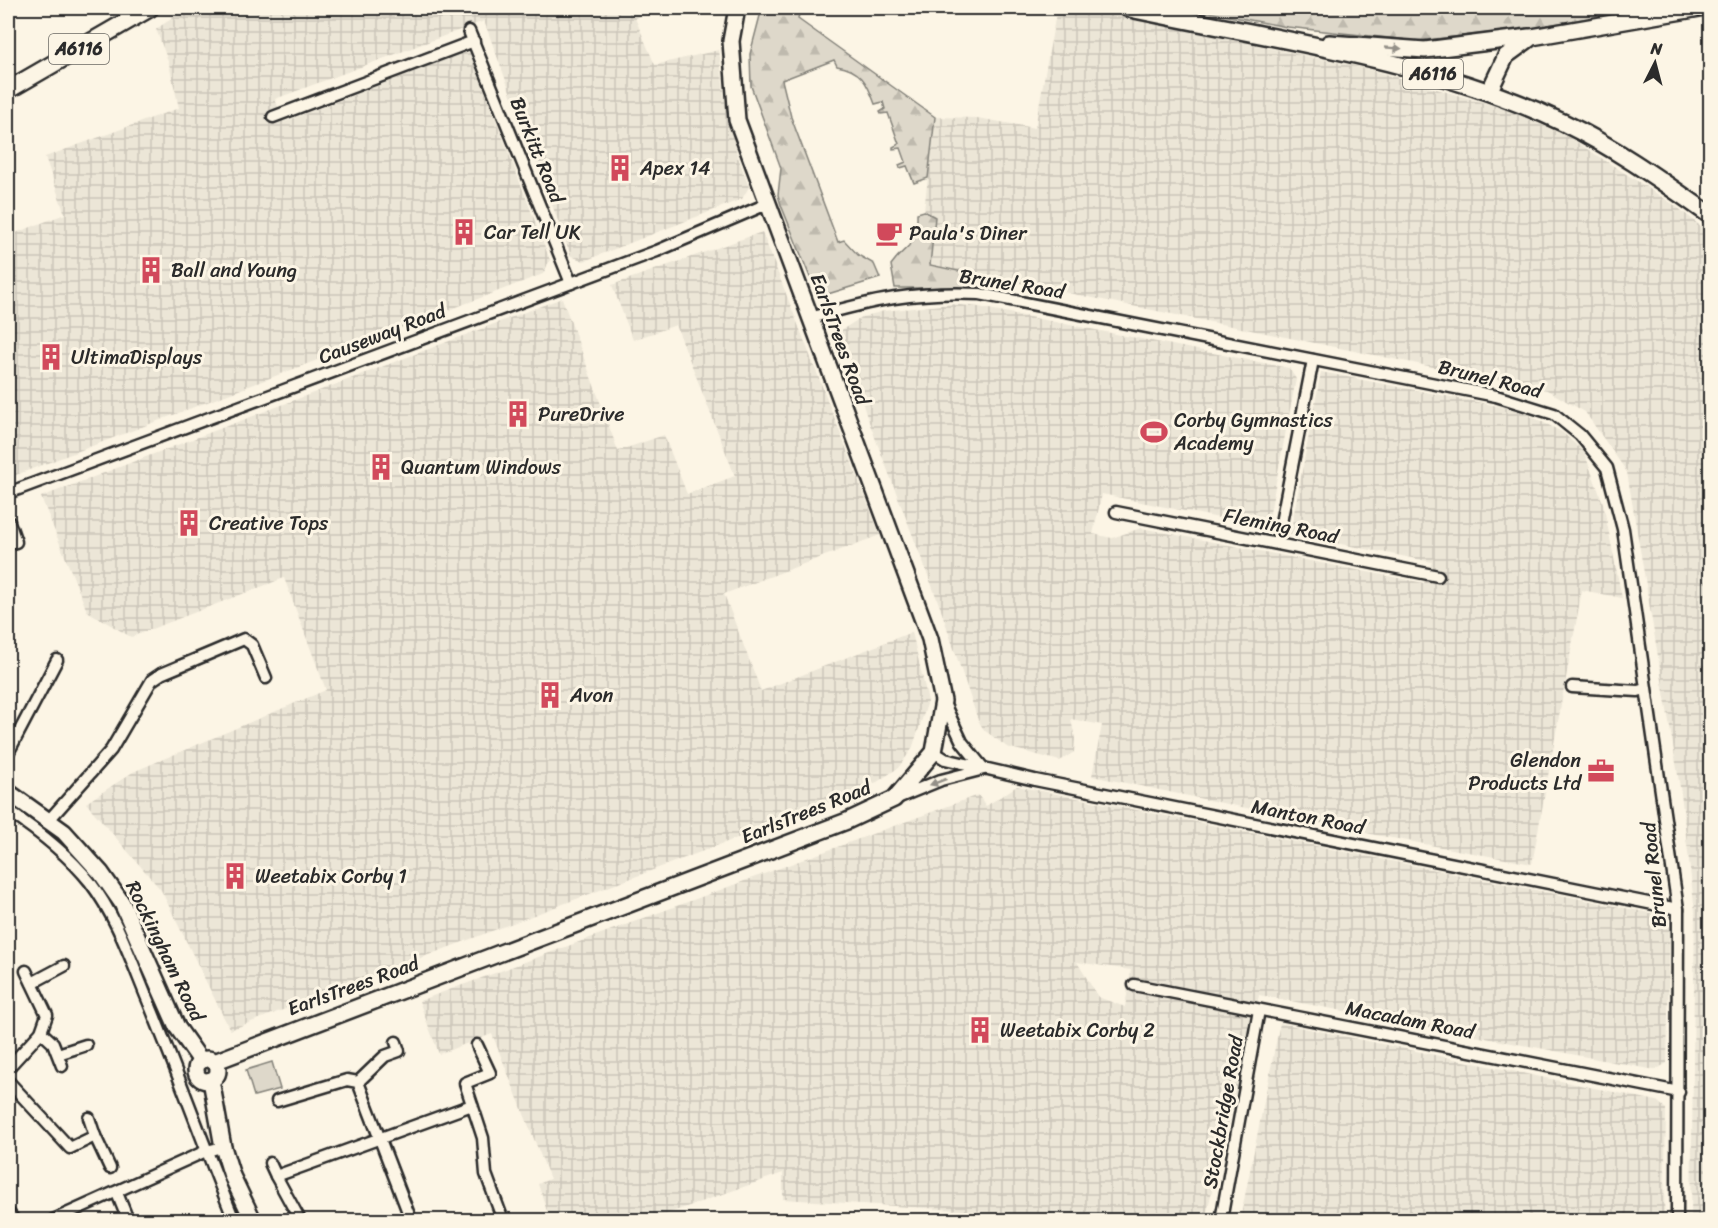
<svg xmlns="http://www.w3.org/2000/svg" width="1718" height="1228" viewBox="0 0 1718 1228" font-family="Sriracha,sans-serif">
<defs>
<pattern id="industrial-grid" width="8" height="8" patternUnits="userSpaceOnUse" patternTransform="scale(1.5)"><rect width="8" height="8" fill="#ece6d7"/><path d="M0 4h8M4 0v8" fill="none" stroke="#cbc5b9"/></pattern>
<pattern id="forest-firs" width="22" height="20" patternUnits="userSpaceOnUse" patternTransform="scale(1.5)"><rect width="22" height="20" fill="#ded8ca"/><path d="M5 1l3.5 6h-7zM16 11l3.5 6h-7z" fill="#bfbaae"/></pattern>
</defs>
<rect width="100%" height="100%" fill="#fcf5e5"/>
<filter id="ink" filterUnits="userSpaceOnUse"><feTurbulence type="fractalNoise" baseFrequency=".0167" numOctaves="2"/><feDisplacementMap in="SourceGraphic" scale="12" xChannelSelector="R" yChannelSelector="G"/><feConvolveMatrix kernelMatrix="1 2 1 2 8 2 1 2 1" color-interpolation-filters="sRGB"/></filter>
<g filter="url(#ink)">
<!-- industrial -->
<g fill="url(#industrial-grid)" fill-rule="evenodd">
<path d="M188,8H662L635,18L655,65L719,50L725,100L737,154L749,187L742,199L584,261L571,256L484,21L275,99L284,122L463,53H470L550,260L543,274L8,478V236L65,214L45,157L179,108L169,64L156,29Z"/>
<path d="M1057,8H1080L1364,68L1509,110L1570,138L1676,206L1710,234V1220H1691L1695,912L1681,793L1627,472L1585,412L1547,390L930,265L935,217L924,211L935,117L977,118L1035,128Z"/>
<path d="M762,232L880,535L724,594L761,691L912,632L928,701L912,749L898,768L877,782L806,812L230,1030L161,890L86,803L133,772L326,690L284,578L131,637L87,611L41,497L562,298L618,451L664,435L687,494L735,476L676,325L633,340L612,285Z"/>
<path d="M951,304L979,307L1289,368L1296,379L1269,518L1258,526L1102,494L1093,534L1112,538L1141,528L1424,583L1432,562L1290,534L1321,372L1519,410L1562,432L1584,452L1603,503L1622,598L1582,590L1532,864L1376,835L1092,776L1102,725L1071,719L1075,739L1074,752L1060,761L1007,747L984,730L978,720L939,604L866,414L840,331L862,317L884,311Z"/>
<path d="M1017,786L1670,917L1667,1063L1655,1070L1259,995L1205,1220H1116L783,1199V1173L649,1220H550L538,1184L550,1179L492,1034L439,1054L419,1001L978,795L986,806ZM1077,962L1131,970L1125,1007L1098,997Z"/>
<path d="M1280,1023L1657,1101L1666,1109L1664,1220H1240Z"/>
</g>
<!-- green -->
<path fill="#ded8ca" stroke="#84827a" stroke-width="1.5" d="M272,1062L280,1089L254,1096L246,1070Z"/>
<!-- forest -->
<g fill="url(#forest-firs)" stroke="#84827a" stroke-width="1.5">
<path d="M762,8H800L798,19L935,117L928,178L914,183L907,166L900,168L899,165L906,162L901,148L893,149V147L899,144L888,113L881,114L880,112L885,109L883,102L875,104C867,82 861,70 837,66L834,60L782,80L791,117L838,242L844,240L858,255L874,264L880,278L818,297L781,205L778,195L781,168L751,86L750,54Z"/>
<path d="M1187,8H1647L1525,29L1417,41L1287,27Z"/>
<path d="M924,211L935,217L930,265L977,275L972,288H895L891,265C908,241 918,250 917,213Z"/>
</g>
<g fill="none" stroke-linecap="round" stroke-linejoin="round">
<defs>
<g id="street">
<path d="M469,31L571,283"/>
<path d="M273,117L474,41"/>
<path d="M810,318C873,300 914,291 980,294L1496,396L1554,414L1580,435L1607,468L1623,529L1678,909L1677,1220"/>
<path d="M8,493L657,251L767,204"/>
<path d="M1116,512L1438,576"/>
<path d="M1277,543L1313,360"/>
<path d="M8,544L16,542L9,522"/>
<path d="M1572,687L1638,691L1645,689"/>
<path d="M934,752L945,759L1035,780L1678,909"/>
<path d="M8,753L57,660"/>
<path d="M897,798L941,780L984,769L962,742L943,701"/>
<path d="M8,811C38,831 67,853 90,882C116,916 130,957 146,996C177,1070 204,1146 234,1220"/>
<path d="M49,820L111,750L152,680L161,674L244,639L252,645L266,678"/>
<path d="M32,983L64,966"/>
<path d="M1134,985L1679,1092"/>
<path d="M41,1032L53,1043L62,1066"/>
<path d="M477,1045L490,1073L465,1083L483,1138L486,1174L503,1220"/>
<path d="M58,1054L86,1045"/>
<path d="M8,1068L41,1032L47,1015L26,971"/>
<path d="M8,1081L70,1148L95,1136L110,1168"/>
<path d="M358,1082L385,1056L399,1051L396,1042"/>
<path d="M277,1101L347,1080L358,1082L411,1220"/>
<path d="M89,1118L95,1136"/>
<path d="M270,1163L276,1176"/>
<path d="M117,1193L128,1220"/>
<path d="M8,1212L14,1220"/>
<path d="M53,1220L206,1151L223,1147"/>
<path d="M300,1220L276,1176L472,1105"/>
<path d="M1221,1220L1259,1010"/>
</g>
<g id="secondary">
<path d="M1329,43L1425,50L1529,37"/>
<path d="M1489,92L1506,56L1532,37L1700,8"/>
<path d="M8,792L64,832L101,873L122,903L177,1027L201,1061"/>
<circle cx="207" cy="1070" r="11"/>
<path d="M214,1062L847,821L894,799L934,752L943,701L930,639L737,120L731,41L737,8"/>
<path d="M211,1080L223,1147L232,1176L253,1220"/>
</g>
<g id="primary">
<path d="M1128,8C1275,40 1427,58 1564,123C1616,148 1663,182 1710,215"/>
<path d="M8,90L150,8"/>
</g>
</defs>
<!-- street casing -->
<use href="#street" stroke="#2b2b2b" stroke-width="15"/>
<!-- secondary casing -->
<use href="#secondary" stroke="#2b2b2b" stroke-width="20"/>
<!-- primary casing -->
<use href="#primary" stroke="#2b2b2b" stroke-width="21"/>
<!-- street -->
<use href="#street" stroke="#fcf5e5" stroke-width="10"/>
<!-- secondary -->
<use href="#secondary" stroke="#fcf5e5" stroke-width="15"/>
<!-- primary -->
<use href="#primary" stroke="#fcf5e5" stroke-width="16"/>
</g>
<!-- one-way arrows -->
<defs><path id="oneway-solid" d="M-6-.8H1V-3.2L6.5 0L1 3.2V.8H-6Z" transform="scale(1.5)"/></defs>
<g fill="#949088">
<use href="#oneway-solid" transform="translate(1393 48) rotate(4)"/>
<use href="#oneway-solid" transform="translate(938 782) rotate(160)"/>
</g>
</g>
<!-- icons -->
<defs>
<symbol id="building-bare" viewBox="-9 -9 18 18"><path d="M-4-6H4V6H1V3H-1V6H-4ZM-2.5-4.3h1.7v1.8h-1.7ZM.8-4.3h1.7v1.8H.8ZM-2.5-1h1.7V.8h-1.7ZM.8-1h1.7V.8H.8Z" fill="#d1495b" stroke="#fcf5e5" stroke-width="2.5" paint-order="stroke"/></symbol>
<symbol id="cafe-bare" viewBox="-9 -9 18 18"><path d="M-5.5-4.5H6V0H3Q3 3.5 0 3.5H-2.5Q-5.5 3.5-5.5 0ZM3-3.2v2h1.7v-2ZM-6 4.5H4V6H-6Z" fill="#d1495b" stroke="#fcf5e5" stroke-width="2.5" paint-order="stroke"/></symbol>
<symbol id="stadium-bare" viewBox="-9 -9 18 18"><path d="M0-5a6.5 5 0 1 0 0 10a6.5 5 0 1 0 0-10ZM-3.5-1.8h7v3.6h-7Z" fill="#d1495b" stroke="#fcf5e5" stroke-width="2.5" paint-order="stroke"/></symbol>
<symbol id="office-bare" viewBox="-9 -9 18 18"><path d="M-6-3h4V-5.5h4V-3h4V5H-6ZM-1-4.5V-3h2v-1.5ZM-6 0V1H6V0Z" fill="#d1495b" stroke="#fcf5e5" stroke-width="2.5" paint-order="stroke"/></symbol>
</defs>
<g fill-rule="evenodd">
<use href="#building-bare" x="601" y="149" width="38" height="38"/>
<use href="#building-bare" x="445" y="213" width="38" height="38"/>
<use href="#cafe-bare" x="870" y="214" width="38" height="38"/>
<use href="#building-bare" x="132" y="251" width="38" height="38"/>
<use href="#building-bare" x="32" y="338" width="38" height="38"/>
<use href="#building-bare" x="499" y="395" width="38" height="38"/>
<use href="#stadium-bare" x="1135" y="413" width="38" height="38"/>
<use href="#building-bare" x="362" y="448" width="38" height="38"/>
<use href="#building-bare" x="170" y="504" width="38" height="38"/>
<use href="#building-bare" x="531" y="676" width="38" height="38"/>
<use href="#office-bare" x="1582" y="752" width="38" height="38"/>
<use href="#building-bare" x="216" y="857" width="38" height="38"/>
<use href="#building-bare" x="961" y="1011" width="38" height="38"/>
</g>
<g text-anchor="middle" dominant-baseline="central" stroke-width="6" stroke-linejoin="round" paint-order="stroke">
<!-- shield labels -->
<g fill="#fcf5e5" stroke="#6a6863" stroke-width="1.5">
<rect x="49" y="34" width="60" height="30" rx="4.5"/>
<rect x="1403" y="59" width="60" height="30" rx="4.5"/>
</g>
<g font-size="18" font-weight="bold" fill="#2b2b2b">
<text x="79" y="49">A6116</text>
<text x="1433" y="74">A6116</text>
</g>
<!-- street labels -->
<g font-size="20" fill="#2b2b2b" stroke="#fcf5e5">
<text transform="translate(537 150) rotate(68)">Burkitt Road</text>
<text transform="translate(1012 284) rotate(9)">Brunel Road</text>
<text transform="translate(382 334) rotate(-21)">Causeway Road</text>
<text transform="translate(840 339) rotate(70)">EarlsTrees Road</text>
<text transform="translate(1490 379) rotate(14)">Brunel Road</text>
<text transform="translate(1281 526) rotate(11)">Fleming Road</text>
<text transform="translate(806 812) rotate(-22)">EarlsTrees Road</text>
<text transform="translate(1308 817) rotate(11)">Manton Road</text>
<text transform="translate(1654 875) rotate(-96)">Brunel Road</text>
<text transform="translate(165 951) rotate(64)">Rockingham Road</text>
<text transform="translate(353 986) rotate(-20)">EarlsTrees Road</text>
<text transform="translate(1410 1020) rotate(11)">Macadam Road</text>
<text transform="translate(1223 1112) rotate(-80)">Stockbridge Road</text>
</g>
<!-- poi labels -->
<g font-size="20" fill="#2b2b2b" stroke="#fcf5e5" text-anchor="start">
<text x="640" y="168">Apex 14</text>
<text x="484" y="232">Car Tell UK</text>
<text x="909" y="233">Paula's Diner</text>
<text x="171" y="270">Ball and Young</text>
<text x="71" y="357">UltimaDisplays</text>
<text x="538" y="414">PureDrive</text>
<text x="1174" y="420">Corby Gymnastics<tspan x="1174" dy="23">Academy</tspan></text>
<text x="401" y="467">Quantum Windows</text>
<text x="209" y="523">Creative Tops</text>
<text x="570" y="695">Avon</text>
<text x="1581" y="760" text-anchor="end">Glendon<tspan x="1581" dy="23">Products Ltd</tspan></text>
<text x="255" y="876">Weetabix Corby 1</text>
<text x="1000" y="1030">Weetabix Corby 2</text>
</g>
</g>
<!-- margin -->
<rect width="1718" height="1228" fill="none" stroke="#fcf5e5" stroke-width="30"/>
<rect x="15" y="15" width="1688" height="1198" fill="none" stroke="#2b2b2b" stroke-width="2" filter="url(#ink)"/>
<!-- north arrow -->
<g transform="translate(1655 63) rotate(6)" stroke="#fcf5e5" stroke-width="4.5" paint-order="stroke">
<path d="M0-4.5L10 22L0 15L-10 22Z" fill="#2b2b2b"/>
<text y="-9" font-size="16" font-weight="bold" text-anchor="middle" fill="#2b2b2b">N</text>
</g>
</svg>
